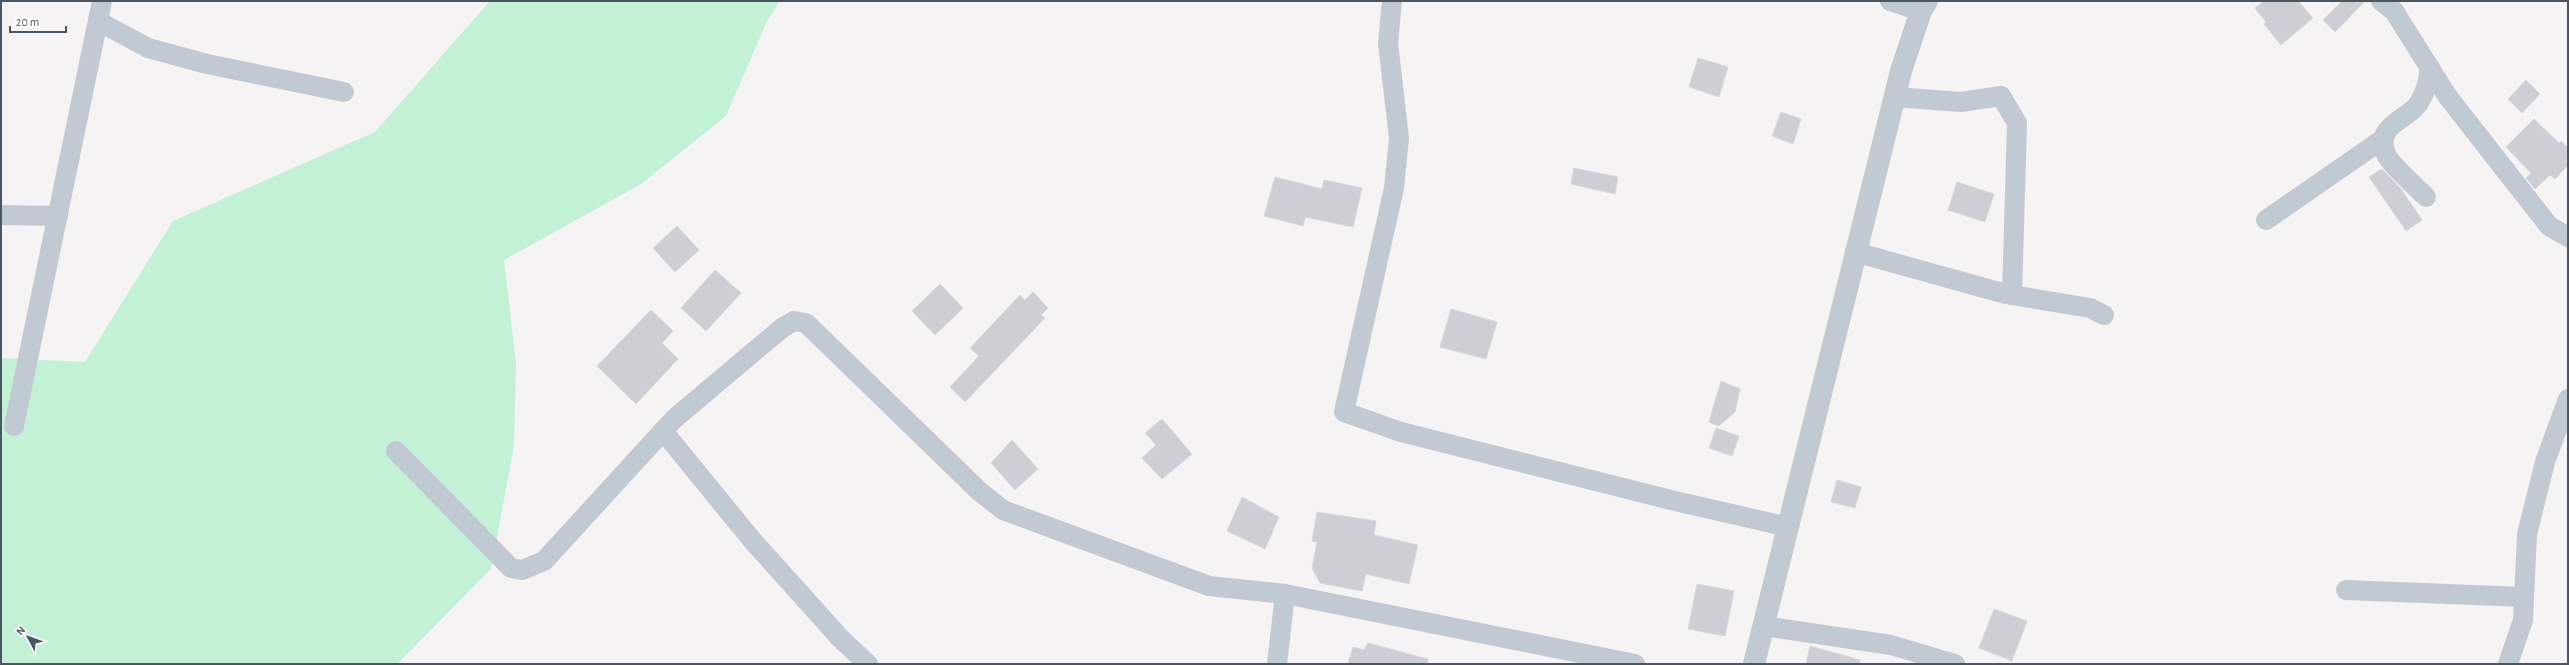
<svg xmlns="http://www.w3.org/2000/svg" width="2569" height="665" viewBox="0 0 2569 665" font-family="'Alegreya Sans',sans-serif">
<rect width="100%" height="100%" fill="#f5f3f3"/>
<!-- green -->
<path fill="#c3f1d5" d="M490,1H780L767,21L726,116L641,184L504,260L516,363L514,446L491,569L397,664H1V358L85,362L173,221L375,132Z"/>
<!-- building -->
<g fill="#cdcfd5" stroke="#d7d9de">
<path d="M2264,1H2298L2313,18L2281,45L2264,24L2266,22L2255,8Z"/>
<path d="M2342,1H2365L2335,32L2323,20Z"/>
<path d="M1698,58L1728,67L1719,97L1689,87Z"/>
<path d="M2526,80L2540,94L2522,113L2508,99Z"/>
<path d="M1781,112L1801,119L1793,144L1772,136Z"/>
<path d="M2534,119L2559,143L2561,141L2568,148V165L2555,179L2550,175L2535,189L2526,178L2531,173L2506,147Z"/>
<path d="M1574,168L1618,177L1615,194L1571,184Z"/>
<path d="M2382,169L2401,189L2422,220L2406,231L2369,177Z"/>
<path d="M1275,177L1322,189L1324,180L1362,188L1353,227L1305,217L1303,226L1264,216Z"/>
<path d="M1957,182L1994,194L1985,222L1948,210Z"/>
<path d="M677,226L699,250L675,272L653,248Z"/>
<path d="M715,270L741,293L706,331L681,308Z"/>
<path d="M940,284L963,308L935,335L912,311Z"/>
<path d="M1033,292L1048,308L1041,315L1045,318L965,402L950,387L979,356L970,348L1020,295L1025,300Z"/>
<path d="M1451,309L1497,322L1486,359L1440,347Z"/>
<path d="M651,310L673,331L662,343L678,359L636,404L597,366Z"/>
<path d="M1721,381L1740,389L1735,412L1719,426L1709,422Z"/>
<path d="M1162,419L1192,454L1162,479L1142,458L1156,445L1145,433Z"/>
<path d="M1716,428L1739,436L1732,456L1709,448Z"/>
<path d="M1012,440L1038,469L1015,490L991,463Z"/>
<path d="M1837,480L1861,487L1855,508L1831,502Z"/>
<path d="M1242,497L1279,517L1265,549L1227,531Z"/>
<path d="M1317,512L1376,521L1374,535L1418,545L1409,584L1366,574L1362,591L1320,583L1312,568L1317,542L1312,541Z"/>
<path d="M1697,584L1734,591L1725,636L1688,629Z"/>
<path d="M1994,609L2027,621L2012,661L1979,648Z"/>
<path d="M1368,643L1428,659L1427,664H1348L1353,647L1364,650Z"/>
<path d="M1810,646L1860,660L1859,664H1806Z"/>
</g>
<g fill="none" stroke-linecap="round" stroke-linejoin="round">
<!-- minor -->
<g stroke="#c1cad2" stroke-width="20">
<path d="M1392,1L1388,43L1399,138L1394,188L1344,412L1401,432L1675,501L1789,527"/>
<path d="M1890,1L1921,11"/>
<path d="M2381,1L2394,11L2448,97L2549,226L2568,237"/>
<path d="M98,21L148,48L207,64L344,92"/>
<path d="M1894,97L1961,102L2001,96L2017,123L2012,295"/>
<path d="M2426,197C2418,189 2389,163 2386,154C2374,124 2407,121 2419,103C2426,92 2428,81 2430,68"/>
<path d="M1,215L58,216"/>
<path d="M2266,220L2383,139"/>
<path d="M1855,252L2006,294L2090,308L2104,315"/>
<path d="M14,426L102,1"/>
<path d="M663,431L752,540L841,639L868,664"/>
<path d="M396,451L511,568L522,570L544,561L674,419L782,328L794,321L806,323L978,490L1003,510L1209,586L1285,594L1635,664"/>
<path d="M2346,590L2524,597"/>
<path d="M1764,626L1891,645L1955,664"/>
<path d="M1277,664L1285,594"/>
<path d="M2508,664L2523,620L2527,534L2545,462L2568,399"/>
</g>
<!-- tertiary -->
<path stroke="#c1cad2" stroke-width="22" d="M1754,664L1901,71L1921,11L1927,1"/>
</g>
<!-- border -->
<rect width="2569" height="665" fill="none" stroke="#4a5661" stroke-width="4"/>
<!-- north arrow -->
<g transform="translate(28 637) rotate(311)" stroke="#ffffff" stroke-width="3" paint-order="stroke">
<path d="M0-3L7 15L0 10L-7 15Z" fill="#4a5661"/>
<text y="-6" font-size="11" font-weight="bold" text-anchor="middle" fill="#4a5661">N</text>
</g>
<!-- scale -->
<path d="M10 26v6h56v-6" fill="none" stroke="#4a5661" stroke-width="2"/>
<text x="16" y="26" font-size="12" fill="#4a5661" stroke="#ffffff" stroke-width="3" paint-order="stroke">20 m</text>
</svg>
